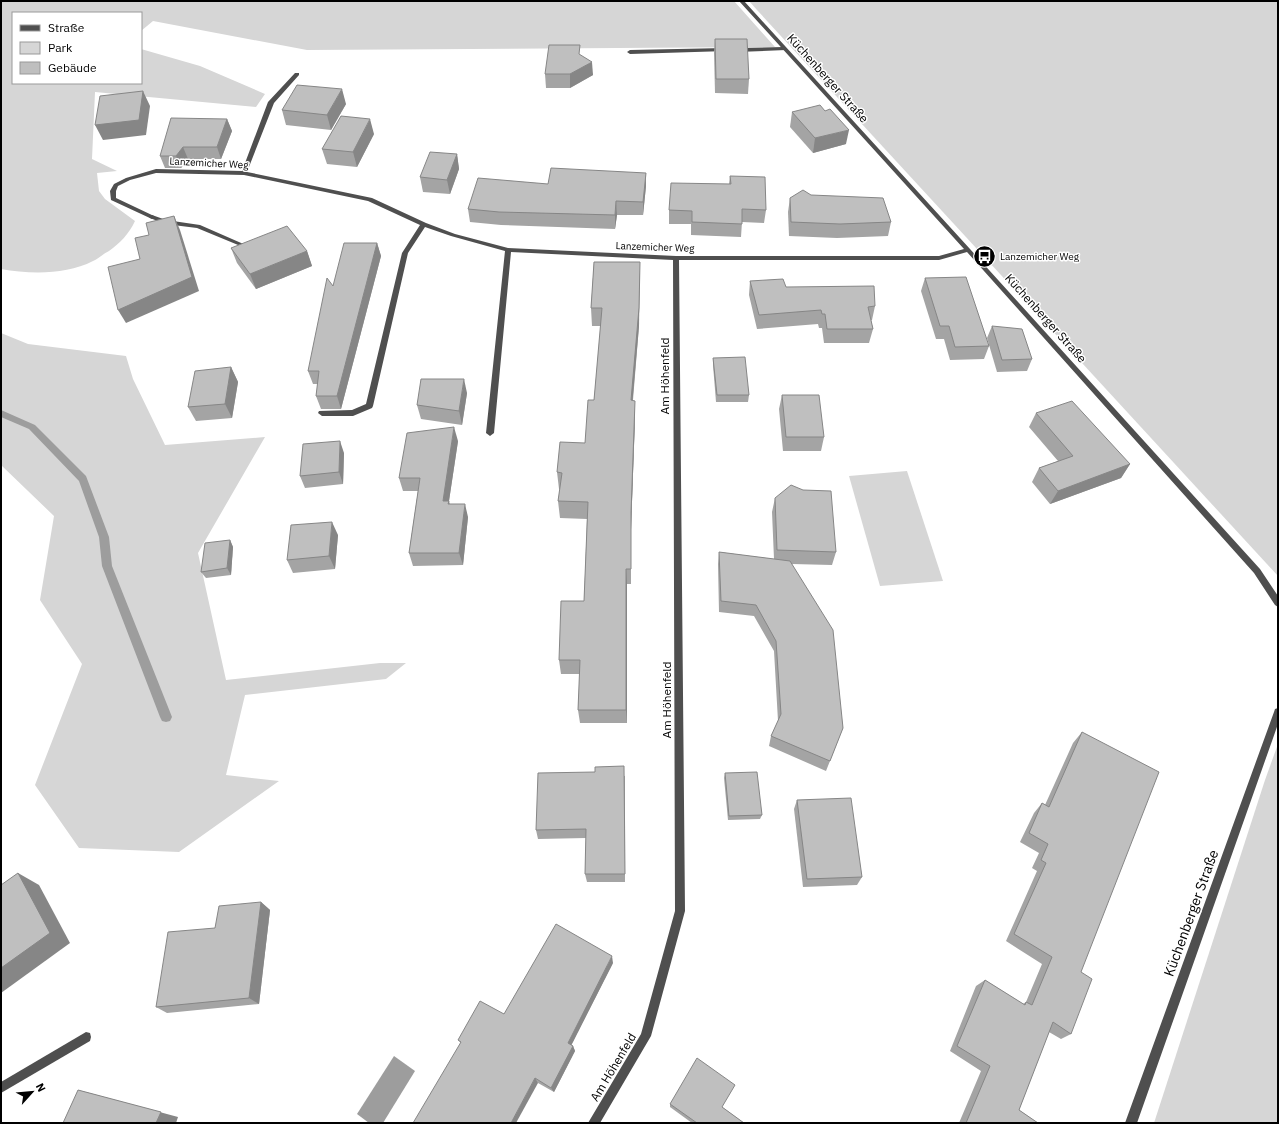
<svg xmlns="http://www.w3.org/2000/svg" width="1279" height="1124" viewBox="0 0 1279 1124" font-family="'IBM Plex Sans',sans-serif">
<rect width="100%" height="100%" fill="#fff"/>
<!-- green -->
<g fill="#d6d6d6">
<path d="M1,1H734L775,47L307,50L153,21L141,31V13H13V83H141V49L200,66L265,94L256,107L95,92L92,159L117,171L97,173L99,191L105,199L135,221C129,234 120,243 109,251C103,254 98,259 93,261C66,275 30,274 1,269Z"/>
<path d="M749,1H1278V576L757,10Z"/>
<path d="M1,333L28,344L126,356L133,379L165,445L265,437L198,553L226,680L380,663H406L386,679L245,695L226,775L279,781L179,852L79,848L35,785L82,664L40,600L54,516L1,465Z"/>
<path d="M907,471L943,581L880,586L849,476Z"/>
<path d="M1278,744V1123H1154L1265,780Z"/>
</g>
<!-- water -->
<path fill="#9d9d9d" d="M394,1056L415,1071L383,1123H369L357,1114Z"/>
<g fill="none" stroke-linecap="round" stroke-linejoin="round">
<!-- stream -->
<path fill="#9d9d9d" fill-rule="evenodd" d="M1,410L35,425L86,476L109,537L112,566L172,717L170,721L166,722L162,721L160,717L102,566L99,537L79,481L29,429L1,417Z"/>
<!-- service -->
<g fill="#4f4f4f" fill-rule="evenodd">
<path d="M784,47L787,49L786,50L737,52L734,50L737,48Z"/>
<path d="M725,48L727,49V51L630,54L627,52L630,50Z"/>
<path d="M152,215L166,220L200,225L248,246L245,248L243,247L197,228L165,224L150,218L149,217Z"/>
<path d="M86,1032L90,1033L91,1037L90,1041L1,1093V1082Z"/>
</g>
<!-- minor -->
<g fill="#4f4f4f" fill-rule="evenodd">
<path d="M739,1H744L970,249L1260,569L1278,596V607L1275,605L1254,573L967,252L939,260H679L685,911L651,1036L600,1123H588L641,1034L675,911L673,260L511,252L494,433L490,436L486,433L505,251L451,236L425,227L408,253L373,406L372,408L353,416H322L318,413L319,411L352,410L366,404L402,253L420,225L368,201L244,175L156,173L130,180L118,186L116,191V198L154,216L155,217L152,219L111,200L110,191L114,184L126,178L156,169L242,171L268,102L295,73H299V75L274,103L247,172L372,198L426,223L455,234L508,248L676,256H939L964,249Z"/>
<path d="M1278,708V724L1137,1123H1125L1274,712L1275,709Z"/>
</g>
</g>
<!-- wall -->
<g fill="#a4a4a4">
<path d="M715,39L749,79L748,94L715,93L714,53Z"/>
<path d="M580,55L593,75L570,88H546L545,74Z"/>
<path d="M346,104L331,130L286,125L282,110Z"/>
<path d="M792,112L846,144L813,153L790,127Z"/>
<path d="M227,119L232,131L221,159H188L181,168H165L160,156Z"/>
<path d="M374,134L357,167L327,164L322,149Z"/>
<path d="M457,154L459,169L450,194L423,192L420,177Z"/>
<path d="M646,173V186L643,215H617L615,229L501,225L470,222L468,209L548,184Z"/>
<path d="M730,176L766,210L764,223L742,222L741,237L691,235V224H669V210L729,184Z"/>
<path d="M811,195L891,222L888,236L837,238L789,236L788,212L790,198Z"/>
<path d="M377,243L381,256L341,409H321L316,396L318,384H313L308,371L333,286Z"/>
<path d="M231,248L307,251L312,266L256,289L237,263Z"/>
<path d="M594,262L639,326L633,400L635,418L631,530V584H627V723H580L578,710L580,674H561L559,660L584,601L587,519L560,518L558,501L560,489H559L557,472L585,443L594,400L601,326H592L591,308Z"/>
<path d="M925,278L989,346L984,359L950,360L944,339H936L921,291Z"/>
<path d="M750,281L786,287L875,306L872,320H871L873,329L869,343H824L822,328H819L818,324L757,329L749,295Z"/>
<path d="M992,326L1032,359L1027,371L997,372L987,338Z"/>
<path d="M713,358L749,395L748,402H716L713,365Z"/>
<path d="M231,367L238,382L232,418L196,421L188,407Z"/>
<path d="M467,393L462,425L421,419L417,405Z"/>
<path d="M782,395L824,437L821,451H783L779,409Z"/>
<path d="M1036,413L1130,464L1121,478L1050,504L1032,482L1039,468L1058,461L1029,427Z"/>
<path d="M458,441L449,501L450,504L468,517L463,565L413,566L409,553L418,491H403L399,478Z"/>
<path d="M344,453L343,484L305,488L300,476Z"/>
<path d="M775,498L836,552L832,565L792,564L843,728L826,771L769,746L771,736L778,721L774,651L754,616L719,612L718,564L719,552L774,559L772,512Z"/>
<path d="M338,535L335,569L293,573L287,560Z"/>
<path d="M230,540L233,547L231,575L206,578L201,572Z"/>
<path d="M1082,732L1081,972L1071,1034L1061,1039L1049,1032L1019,1110L1038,1123H959L981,1071L950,1051L976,986L985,980L1023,1004L1026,1002L1042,964L1006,941L1037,871L1032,868L1039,853L1020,842L1034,813L1042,803L1045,805L1073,743Z"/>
<path d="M595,772L625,776V882H587L585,874L586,838L538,839L536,830Z"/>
<path d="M725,773L762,815L760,819L728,820L724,778Z"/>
<path d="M797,800L862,877L857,885L803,887L794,809Z"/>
<path d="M261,902L270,910L259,1004L167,1013L156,1007L215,928Z"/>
<path d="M613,963L571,1045L573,1046L575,1051L554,1092L538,1083L461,1043L458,1040L504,1014Z"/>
<path d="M670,1104L722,1107L744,1123H692L670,1107Z"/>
</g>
<!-- shaded-wall -->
<g fill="#868686">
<path d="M592,62L593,75L570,88V74Z"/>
<path d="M342,89L346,104L331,130L327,115Z"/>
<path d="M143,91L150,106L146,135L103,140L95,125Z"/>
<path d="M227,119L232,131L221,159L217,147Z"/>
<path d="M370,119L374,134L357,167L353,152Z"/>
<path d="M849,130L846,144L813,153L815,138Z"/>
<path d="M183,147L188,159L181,168L176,156Z"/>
<path d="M457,154L459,169L450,194L447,180Z"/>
<path d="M646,173V186L643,215V202Z"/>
<path d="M616,201L617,215L615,229V215Z"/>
<path d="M174,216L180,230L199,291L126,323L118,310Z"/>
<path d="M377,243L381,256L341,409L337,396Z"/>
<path d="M307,251L312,266L256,289L250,274Z"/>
<path d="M640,262L639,326L631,418V400Z"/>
<path d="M231,367L238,382L232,418L225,404Z"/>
<path d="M464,379L467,393L462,425L459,411Z"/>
<path d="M635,401V418L631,530V584V513Z"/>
<path d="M454,427L458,441L447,514L443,501Z"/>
<path d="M340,441L344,453L343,484L339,472Z"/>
<path d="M1130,464L1121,478L1050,504L1058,491Z"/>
<path d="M465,504L468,517L463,565L459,553Z"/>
<path d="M332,522L338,535L335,569L329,556Z"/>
<path d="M230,540L233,547L231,575L227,568Z"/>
<path d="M626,569L627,584V723L626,710Z"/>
<path d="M18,873L39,885L70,943L1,993V968Z"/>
<path d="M261,902L270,910L259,1004L249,998Z"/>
<path d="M612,956L613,963L570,1048L568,1043Z"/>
<path d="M573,1046L575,1051L554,1092L551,1088Z"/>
<path d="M535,1078L538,1083L516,1123H511Z"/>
<path d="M78,1090L178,1117L176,1123H156Z"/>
</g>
<!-- building -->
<g fill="#bfbfbf" stroke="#868686">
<path d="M715,39H747L749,79H716Z"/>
<path d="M549,45H580L579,54L592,62L570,74H545Z"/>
<path d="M297,85L342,89L327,115L282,110Z"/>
<path d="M143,91L139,120L95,125L100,96Z"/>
<path d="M820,105L825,111L830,109L849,130L815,138L792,112Z"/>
<path d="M341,116L370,119L353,152L322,149Z"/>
<path d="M171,118L227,119L217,147H183L176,156H160Z"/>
<path d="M430,152L457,154L447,180L420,177Z"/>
<path d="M551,168L646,173L643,202L616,201L615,215L499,212L468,209L478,178L548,184Z"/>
<path d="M730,176L765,177L766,210L742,209V224L692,222V211L669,210L671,183L731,184Z"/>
<path d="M803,190L811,195L883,198L891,222L840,224L791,222L790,198Z"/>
<path d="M174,216L192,277L118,310L108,267L140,259L135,238L149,235L146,223Z"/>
<path d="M287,226L307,251L250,274L231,248Z"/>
<path d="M344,243H377L337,396H316L319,371H308L327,278L333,286Z"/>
<path d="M594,262H640L639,308L631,400L635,401L631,513V569H626V710H578L580,660H559L561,601H584L588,502L558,501L562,473L557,472L560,442L585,443L588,400H594L602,308H591Z"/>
<path d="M966,277L989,346L955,347L949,326H940L925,278Z"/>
<path d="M783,279L786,287L874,286L875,306L868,307L873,329H827L825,314H822L821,310L759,315L750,281Z"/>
<path d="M992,326L1022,329L1032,359L1002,360Z"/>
<path d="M745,357L749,395H717L713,358Z"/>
<path d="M231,367L225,404L188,407L195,371Z"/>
<path d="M421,379H464L459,411L417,405Z"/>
<path d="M782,395H819L824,437H786Z"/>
<path d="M1072,401L1130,464L1058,491L1039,468L1073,456L1036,413Z"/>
<path d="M454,427L443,501H449L448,504H465L459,553H409L420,478H399L407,433Z"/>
<path d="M340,441L339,472L300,476L303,444Z"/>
<path d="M791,485L803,490L831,491L836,552L777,550L775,498Z"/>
<path d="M332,522L329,556L287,560L291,525Z"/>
<path d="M230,540L227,568L201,572L205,543Z"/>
<path d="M719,552L790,561L833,630L843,728L830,761L771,736L781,714L776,641L756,605L721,601Z"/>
<path d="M1082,732L1159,772L1081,972L1092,979L1071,1034L1053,1022L1019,1110L1038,1123H966L990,1066L957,1046L985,980L1025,1005L1026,1002L1032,1005L1052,957L1014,934L1046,863L1041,860L1048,844L1029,833L1042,803L1049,807Z"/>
<path d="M624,766L625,874H585L586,829L536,830L538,773L595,772V767Z"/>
<path d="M757,772L762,815L729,816L725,773Z"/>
<path d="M851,798L862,877L807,879L797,800Z"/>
<path d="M18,873L50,933L1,968V885Z"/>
<path d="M261,902L249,998L156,1007L168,932L215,928L219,906Z"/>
<path d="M556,924L612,956L568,1043L573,1046L551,1088L535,1078L511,1123H413L461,1042L458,1040L480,1001L504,1014Z"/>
<path d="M697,1058L735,1085L722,1107L744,1123H697L670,1104Z"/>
<path d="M78,1090L161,1112L156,1123H63Z"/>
</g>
<!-- icons -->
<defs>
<symbol id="bus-disc" viewBox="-11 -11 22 22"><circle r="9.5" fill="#000" stroke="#fff"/><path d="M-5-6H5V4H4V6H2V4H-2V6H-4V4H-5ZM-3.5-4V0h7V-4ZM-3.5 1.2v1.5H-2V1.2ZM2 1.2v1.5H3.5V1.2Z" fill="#fff"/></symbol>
</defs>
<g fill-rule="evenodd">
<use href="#bus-disc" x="972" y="244" width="25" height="25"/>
</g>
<g text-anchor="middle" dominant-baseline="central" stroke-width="3" stroke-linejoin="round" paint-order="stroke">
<!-- far-street labels -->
<g font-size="10" fill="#000" stroke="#fff">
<text transform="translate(209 163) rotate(3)">Lanzemicher Weg</text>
<text transform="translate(655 247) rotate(2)">Lanzemicher Weg</text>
</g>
<!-- far-poi labels -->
<g font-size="10" fill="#000" stroke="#fff" text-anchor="start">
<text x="1000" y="256">Lanzemicher Weg</text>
</g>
<!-- street labels -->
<g font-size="12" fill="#000" stroke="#fff">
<text transform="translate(828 78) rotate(48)">Küchenberger Straße</text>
<text transform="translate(1046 318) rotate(48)">Küchenberger Straße</text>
<text transform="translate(664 376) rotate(-90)">Am Höhenfeld</text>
<text transform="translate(666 700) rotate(-90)">Am Höhenfeld</text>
<text transform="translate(613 1067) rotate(-59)">Am Höhenfeld</text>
</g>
<!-- near-street labels -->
<g font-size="14" fill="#000" stroke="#fff">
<text transform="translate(1191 913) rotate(-70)">Küchenberger Straße</text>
</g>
</g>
<!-- border -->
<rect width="1279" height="1124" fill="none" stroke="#000000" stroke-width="4"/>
<!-- legend -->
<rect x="12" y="12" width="130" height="72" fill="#ffffff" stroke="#999999"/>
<rect x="20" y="25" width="20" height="6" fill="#4f4f4f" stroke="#999999"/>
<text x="48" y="32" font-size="12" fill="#000000">Straße</text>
<rect x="20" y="42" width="20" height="12" fill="#d6d6d6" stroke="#999999"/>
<text x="48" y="52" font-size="12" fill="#000000">Park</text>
<rect x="20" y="62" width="20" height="12" fill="#bfbfbf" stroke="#999999"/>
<text x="48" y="72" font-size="12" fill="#000000">Gebäude</text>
<!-- north arrow -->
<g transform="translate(32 1092) rotate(63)" stroke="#ffffff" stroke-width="3" paint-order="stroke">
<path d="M0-3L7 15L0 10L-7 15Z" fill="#000000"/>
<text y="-6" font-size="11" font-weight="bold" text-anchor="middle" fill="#000000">N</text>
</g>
</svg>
